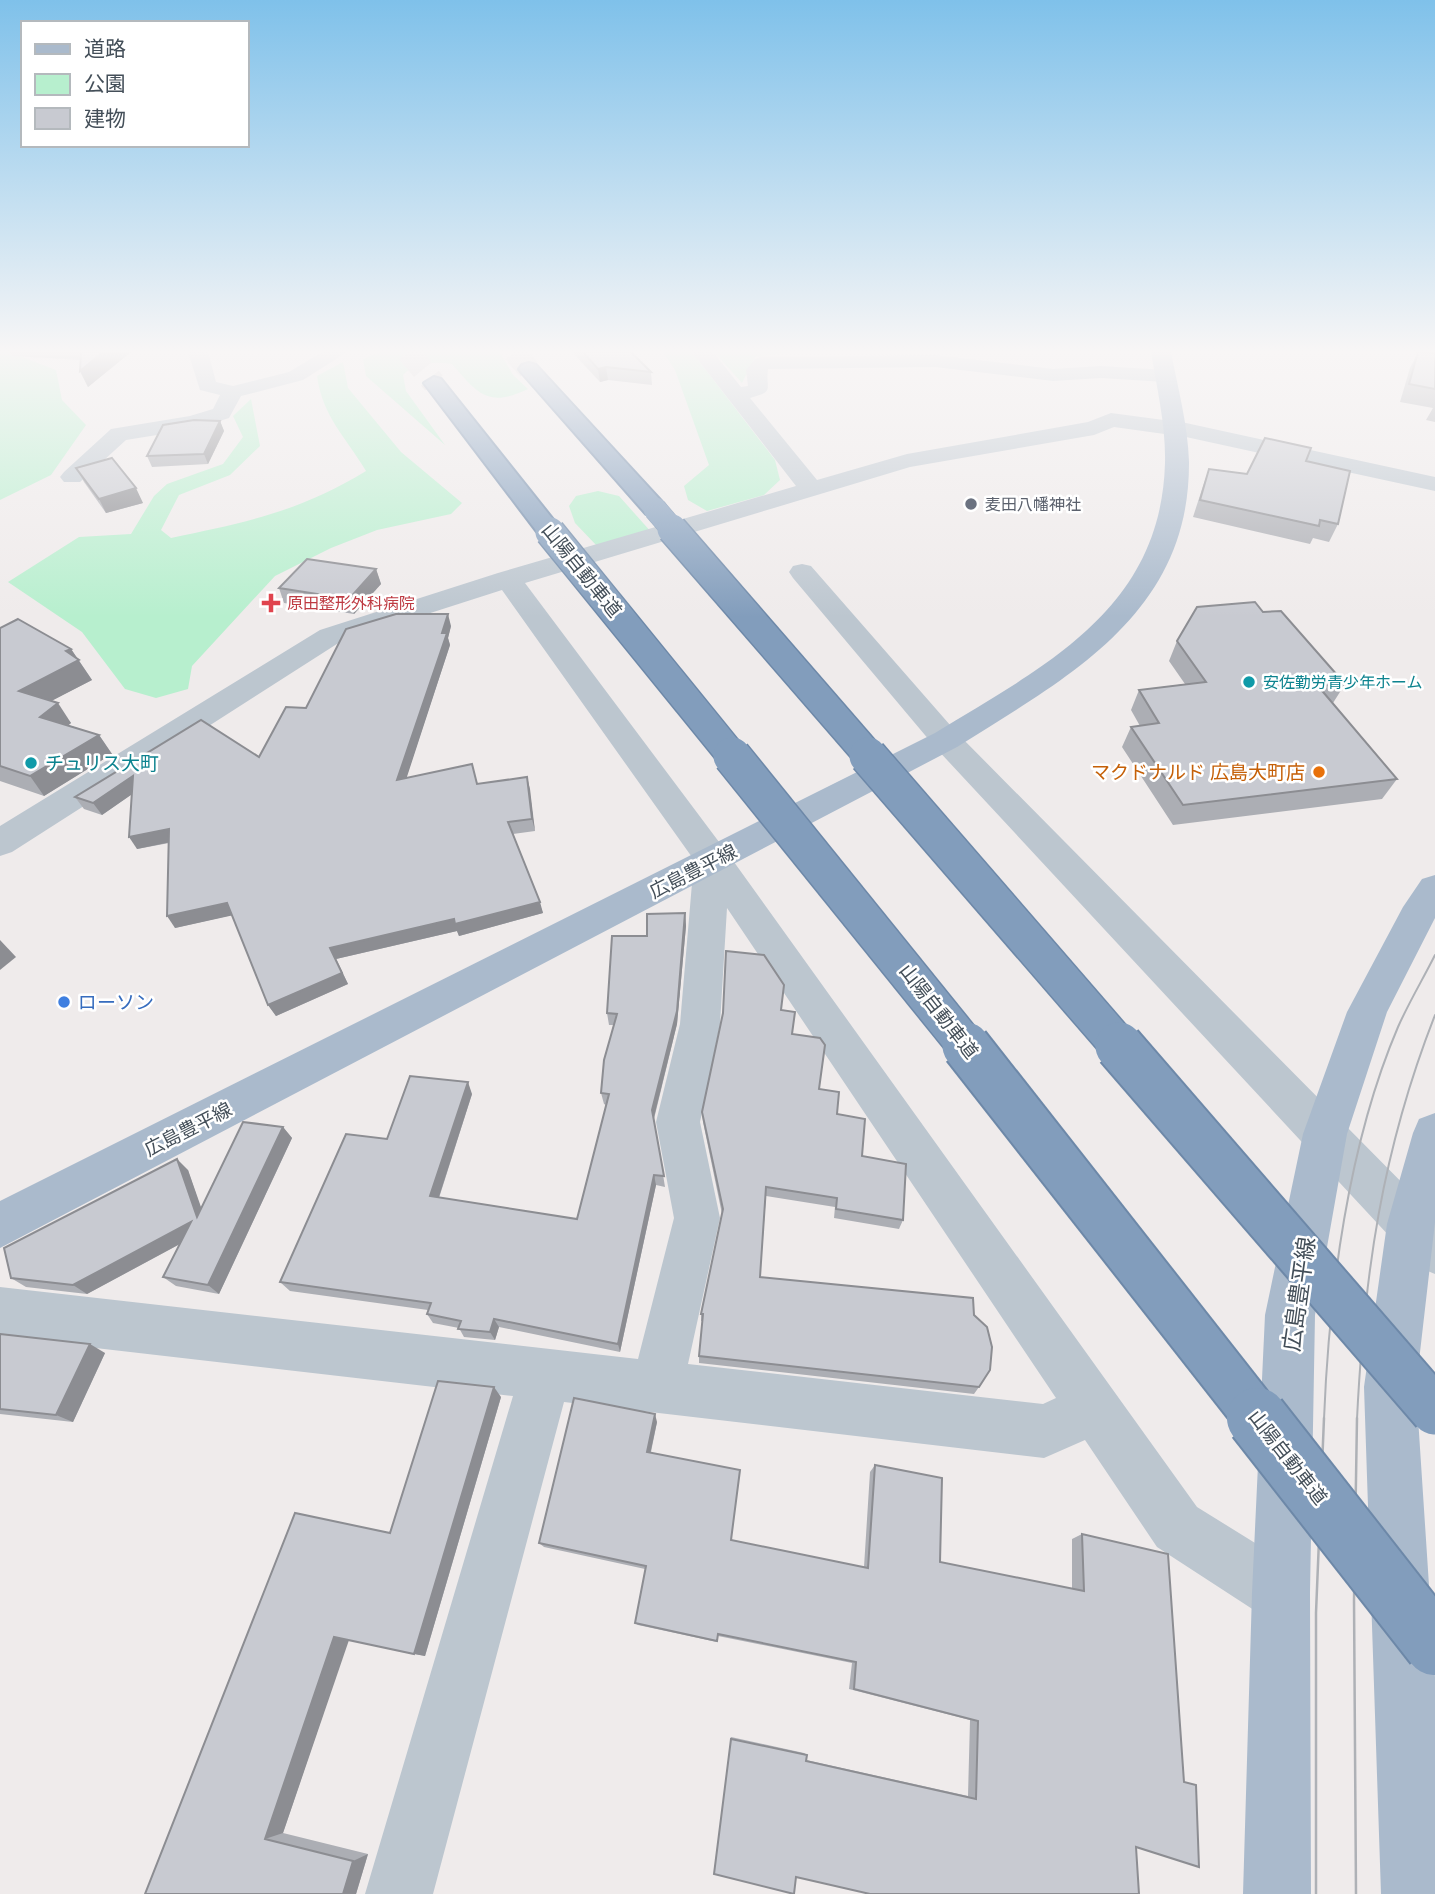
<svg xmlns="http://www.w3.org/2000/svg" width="1435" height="1894" viewBox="0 0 1435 1894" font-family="'Noto Sans','Noto Sans JP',sans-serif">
<rect width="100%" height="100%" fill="#efebeb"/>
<!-- green -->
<g fill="#b7efce">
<path d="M0,352H9L56,370L62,400L86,425L51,475L0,500Z"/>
<path d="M379,352H500L513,375L528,389C488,408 478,394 452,364C433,362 417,361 403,375L406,391L445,445L366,376L363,359Z"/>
<path d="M663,352H692L775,460L780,480L764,495L707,511L688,500L684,486L709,465L675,370Z"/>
<path d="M714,352H791L755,357L742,383Z"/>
<path d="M343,362L348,388L401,452L462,503L451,514L377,530L331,548L275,576L192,666L188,689L156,698L125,689L82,632L8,582L79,537L131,534L154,496L167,484L223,464L243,437L233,416L251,399L260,446L230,475L179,495L161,530L171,538C246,522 299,512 366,471C346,437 323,418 317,376Z"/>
<path d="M598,491L619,496L652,533L598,547L575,523L569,506L576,496Z"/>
</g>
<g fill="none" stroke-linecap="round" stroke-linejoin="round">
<!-- highway-tunnel -->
<g stroke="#cdccce" stroke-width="23" stroke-dasharray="23 11" stroke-linecap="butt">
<path d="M408,352L434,383"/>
<path d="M514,352L529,369"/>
</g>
<defs>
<g id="highway">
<path d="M529,363L536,365L664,504L667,509L664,514H646L522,373L519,369L522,365Z"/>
<path d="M434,377L441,379L559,527L563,532L559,537H541L424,383Z"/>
</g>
</defs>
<!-- highway casing -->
<use href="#highway" stroke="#6d88a8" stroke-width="4"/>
<!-- minor -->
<g fill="#bcc6cf" fill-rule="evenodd">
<path d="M188,352H208L216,382L233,386L289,372L322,352H347L303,380L241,396L229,418L194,429L126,440L80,482H64L60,477L64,472L111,429L190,416L213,409L220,395L200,390Z"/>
<path d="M692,352H713L741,387L748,386L746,370L755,359L762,357L935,355L1053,369L1101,366L1165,370L1175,376L1165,382L1101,378L1053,381L935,367L768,369C765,390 776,391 750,398L817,480L907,454L1088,422L1111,413L1186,423L1435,477V491L1186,437L1114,427L1094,435L910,467L525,583L734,862L1197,1507L1302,1572L1310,1593L1302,1614L1281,1622L1260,1614L1157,1547L1085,1440L1044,1458L564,1402L433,1894H365L513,1396L0,1337V1287L638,1359L674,1218L656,1122L680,1024L694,860L502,590L340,642L12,852L0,856V826L320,630L498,573L796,486ZM727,908L1056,1398L1043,1404L688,1364L720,1218L700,1122L720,1024Z"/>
<path d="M802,564L811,566L957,733L1435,1216V1274L1418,1267L935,747L793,578L789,572L793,566Z"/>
</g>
<!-- major -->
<g fill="#aabacc" fill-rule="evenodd">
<path d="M1151,352H1171C1178,389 1188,425 1189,462C1190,614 1068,677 957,747L0,1248V1201L935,733C1044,666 1161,610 1165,463C1166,426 1157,389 1151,352Z"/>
<path d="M1435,875V918L1387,1012L1347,1134L1315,1315L1310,1593L1311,1894H1243L1252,1593L1265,1315L1303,1134L1347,1012L1403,907L1422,879Z"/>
<path d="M1435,1113V1222L1416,1387L1435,1677V1894H1381L1364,1387L1387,1224L1413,1133L1419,1119Z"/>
</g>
<!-- highway -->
<use href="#highway" fill="#829dbc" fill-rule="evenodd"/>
<!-- tram-far1 -->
<g stroke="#aeb1b6" stroke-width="2">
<path d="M1324,1419C1329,1292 1348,1144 1398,1027C1409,1002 1423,979 1435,955"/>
<path d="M1357,1419C1364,1275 1382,1150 1435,1015"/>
</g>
<!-- tram -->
<g stroke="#aeb1b6" stroke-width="2.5">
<path d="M1316,1894V1613L1324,1418"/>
<path d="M1356,1894L1354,1600L1357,1418"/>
</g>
<defs>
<path id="highway-bridge-far4" d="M655,509L674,531"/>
<g id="highway-bridge-far3">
<path d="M672,529L870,757"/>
<path d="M550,532L733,757"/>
</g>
<g id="highway-bridge-far2">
<path d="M732,756L968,1048"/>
<path d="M868,756L1121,1048"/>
</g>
<g id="highway-bridge-far1">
<path d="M966,1046L1259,1419"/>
<path d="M1119,1046L1435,1411"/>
</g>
<path id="highway-bridge" d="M1257,1418L1435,1645"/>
</defs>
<!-- highway-bridge-far4 casing -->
<use href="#highway-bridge-far4" stroke="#6d88a8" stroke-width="24" stroke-linecap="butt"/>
<!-- highway-bridge-far3 casing -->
<use href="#highway-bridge-far3" stroke="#6d88a8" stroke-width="32" stroke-linecap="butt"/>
<!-- highway-bridge-far2 casing -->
<use href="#highway-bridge-far2" stroke="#6d88a8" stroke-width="40" stroke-linecap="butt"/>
<!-- highway-bridge-far1 casing -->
<use href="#highway-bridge-far1" stroke="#6d88a8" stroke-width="51" stroke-linecap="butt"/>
<!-- highway-bridge casing -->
<use href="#highway-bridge" stroke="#6d88a8" stroke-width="64" stroke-linecap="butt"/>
<!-- highway-bridge-far4 -->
<use href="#highway-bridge-far4" stroke="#829dbc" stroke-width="23"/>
<!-- highway-bridge-far3 -->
<use href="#highway-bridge-far3" stroke="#829dbc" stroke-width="29"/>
<!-- highway-bridge-far2 -->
<use href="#highway-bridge-far2" stroke="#829dbc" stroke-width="37"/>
<!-- highway-bridge-far1 -->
<use href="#highway-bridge-far1" stroke="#829dbc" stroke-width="47"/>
<!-- highway-bridge -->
<use href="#highway-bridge" stroke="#829dbc" stroke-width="60"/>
</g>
<!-- wall -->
<g fill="#acaeb4">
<path d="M10,352H131L88,387L80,371L81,360L12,356Z"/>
<path d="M572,352H631L651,372L652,385L608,380L600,382Z"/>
<path d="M1418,352L1435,353V422L1426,420L1433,408L1400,402L1410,368Z"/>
<path d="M220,421L224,431L208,464L152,467L147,456Z"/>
<path d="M1306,461L1338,524L1329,542L1313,538L1310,544L1193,517L1203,486L1209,469L1247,474Z"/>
<path d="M76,468L143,503L106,513L84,482Z"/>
<path d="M376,569L381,584L354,614L284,603L279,588Z"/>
<path d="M1263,612L1345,684L1333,703L1397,779L1382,799L1173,825L1122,747L1131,727L1140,726L1131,710L1139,690L1185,684L1169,661L1177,641Z"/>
<path d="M451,626L448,638L450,645L406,778L477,784L527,777L535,831L513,834L543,913L459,936L457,931L336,959L348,984L276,1016L268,1005L232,915L175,928L169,843L137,849L132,794L102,815L84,809L75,797L259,757L306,708Z"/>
<path d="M0,628L71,649L92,680L51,701L71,723L68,725L99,735L112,754L44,796L0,781Z"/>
<path d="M685,913L686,926L677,1024L654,1119L665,1187L656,1185L620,1352L499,1327L495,1340L464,1337L459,1328L433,1323L427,1314L428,1310L290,1291L280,1282L387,1139L472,1094L439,1198L577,1219L606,1105L604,1104L601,1093L614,1025H609L607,1013L647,936Z"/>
<path d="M781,1010L819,1089L837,1114L903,1220L899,1229L834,1218L835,1207L766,1196L760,1277L979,1387L974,1394L699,1363V1356L702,1321H701V1314L722,1214L703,1122L702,1112Z"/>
<path d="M283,1127L292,1138L219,1294L176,1286L163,1277L180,1244L87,1294L26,1287L11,1278L188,1170L201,1209Z"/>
<path d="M0,1334L105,1353L73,1422L0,1414Z"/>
<path d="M501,1397L425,1656L348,1640L283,1833L368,1854L356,1894H145L390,1533Z"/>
<path d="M657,1422L651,1452L731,1540L864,1567L870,1472L875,1465L940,1562L1072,1589V1539L1082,1534L1136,1847L796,1877L714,1874L731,1737L804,1753L807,1755L806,1760L968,1796L970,1720L849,1689L852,1663L718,1636L717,1642L638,1625L635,1623L645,1569L544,1547L539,1543Z"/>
</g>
<!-- shaded-wall -->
<g fill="#8c8d92">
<path d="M103,352H131L88,387L80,371Z"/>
<path d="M606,367L608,380L600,382L598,369Z"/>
<path d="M220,421L224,431L208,464L204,454Z"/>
<path d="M136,488L143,503L106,513L99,499Z"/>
<path d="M376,569L381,584L354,614L349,599Z"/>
<path d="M448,614L451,626L448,638L450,645L402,792L397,780Z"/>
<path d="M71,649L92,680L32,711L19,691L66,651Z"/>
<path d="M58,703L71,723L54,737L40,717Z"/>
<path d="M99,735L112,754L44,796L30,776Z"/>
<path d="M133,776L141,788L102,815L93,803Z"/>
<path d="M527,777L530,789L535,831L532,819Z"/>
<path d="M169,829L176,841L137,849L129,837Z"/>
<path d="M540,902L543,913L459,936L457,931L336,959L348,984L276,1016L268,1005L330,948L454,919Z"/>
<path d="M227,903L234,915L175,928L167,916Z"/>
<path d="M685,913L686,926L677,1024L653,1121L652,1110Z"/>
<path d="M0,940L16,957L0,970Z"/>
<path d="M468,1082L472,1094L436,1206L430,1196Z"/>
<path d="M283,1127L292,1138L219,1294L208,1285Z"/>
<path d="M177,1159L188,1170L208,1227L197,1217Z"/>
<path d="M654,1175L656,1185L620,1352L618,1344Z"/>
<path d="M191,1222L202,1232L87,1294L73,1285Z"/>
<path d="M494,1319L499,1327L495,1340L490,1332Z"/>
<path d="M90,1344L105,1353L73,1422L56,1415Z"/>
<path d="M494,1387L501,1397L425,1656L414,1654Z"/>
<path d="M655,1414L657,1422L649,1459L647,1452Z"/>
<path d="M334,1637L349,1640L283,1833L265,1839Z"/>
<path d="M368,1854L356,1894H343L353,1861Z"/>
</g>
<!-- building -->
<g fill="#c8cad1" stroke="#8c8d92" stroke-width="2">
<path d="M81,352H103L80,371Z"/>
<path d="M583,352H631L651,372L606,367L598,369Z"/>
<path d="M1418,352L1435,353V389L1409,384Z"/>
<path d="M194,420L220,421L204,454L147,456L163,425Z"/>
<path d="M1265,438L1311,448L1306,461L1350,471L1338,524L1320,520L1319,526L1200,500L1209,469L1247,474Z"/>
<path d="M112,458L136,488L99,499L76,468Z"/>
<path d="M307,559L376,569L349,599L279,588Z"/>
<path d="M1255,602L1263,612L1281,611L1345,684L1318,686L1397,779L1183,805L1131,727L1159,723L1139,690L1206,682L1177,641L1197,607Z"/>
<path d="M396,614H448L442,633H447L397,780L472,764L477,784L527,777L532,819L508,822L540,902L455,924L454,919L330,948L342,973L268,1005L227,903L167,916L169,829L129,837L133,776L93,803L75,797L201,720L259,757L286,707L306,708L346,629Z"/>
<path d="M18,619L71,649L66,651L79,660L19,691L58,703L40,717L99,735L30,776L0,766V628Z"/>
<path d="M685,913L677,1011L652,1110L664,1176L654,1175L618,1344L494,1319L490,1332L458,1329L461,1321L427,1314L431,1303L280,1282L346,1134L387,1139L410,1076L468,1082L430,1196L577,1219L609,1094L601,1093L604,1060L617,1014L607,1013L612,936H647V914Z"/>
<path d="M726,951L764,955L784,985L781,1010L795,1012L792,1034L820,1038L825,1045L819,1089L839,1092L837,1114L865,1119L862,1156L906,1164L903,1220L836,1209L837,1198L766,1187L760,1277L973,1298L974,1315L987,1327L992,1347L990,1370L979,1387L699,1356L703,1314H701L723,1209L702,1112L723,1013Z"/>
<path d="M243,1122L283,1127L208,1285L163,1277L191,1222L73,1285L11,1278L4,1248L177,1159L197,1217Z"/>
<path d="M0,1334L90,1344L56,1415L0,1409Z"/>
<path d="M438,1381L494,1387L414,1654L334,1637L265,1839L353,1861L343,1894H145L295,1513L390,1533Z"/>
<path d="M574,1398L655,1414L647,1452L740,1470L731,1540L868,1568L875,1465L942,1478L940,1562L1084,1591L1082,1534L1168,1554L1184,1782L1196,1785L1199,1867L1136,1847L1139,1894H870L796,1877L794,1894L714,1874L731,1739L807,1755L806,1761L976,1799L978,1721L854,1689L856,1662L718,1634L717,1641L635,1623L646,1566L539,1543Z"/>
</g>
<!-- sky -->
<linearGradient id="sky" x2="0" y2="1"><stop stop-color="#7fc1ea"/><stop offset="0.57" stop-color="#f8f6f6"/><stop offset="1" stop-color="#f8f6f6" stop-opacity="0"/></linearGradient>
<rect width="1435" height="617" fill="url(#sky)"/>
<!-- markers -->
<circle fill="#6b7280" stroke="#fff" stroke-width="2.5" cx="971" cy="504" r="7"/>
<path fill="#e0444e" stroke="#fff" stroke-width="2.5" d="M267.5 592.5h7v7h7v7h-7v7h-7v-7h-7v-7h7z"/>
<g fill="#0f9aa8" stroke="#fff" stroke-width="2.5">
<circle cx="1249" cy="682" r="7"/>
<circle cx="31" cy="763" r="7"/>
</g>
<circle fill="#e8710a" stroke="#fff" stroke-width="2.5" cx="1319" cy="772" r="7"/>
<circle fill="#3f7fe0" stroke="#fff" stroke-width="2.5" cx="64" cy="1002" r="7"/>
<g text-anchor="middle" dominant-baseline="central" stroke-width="5" stroke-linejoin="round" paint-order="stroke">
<!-- far-worship labels -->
<g font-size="16" fill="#5b616d" stroke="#fff" text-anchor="start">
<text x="985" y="504">麦田八幡神社</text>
</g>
<!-- far-health labels -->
<g font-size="16" fill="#be3a42" stroke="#fff" text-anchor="start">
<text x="287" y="603">原田整形外科病院</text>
</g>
<!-- far-culture labels -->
<g font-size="16" fill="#0d838f" stroke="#fff" text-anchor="start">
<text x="1263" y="682">安佐勤労青少年ホーム</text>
</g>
<!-- street labels -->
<g font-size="19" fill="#444f59" stroke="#fff">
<text transform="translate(582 570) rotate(51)">山陽自動車道</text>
<text transform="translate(693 871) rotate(-27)">広島豊平線</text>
<text transform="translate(939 1011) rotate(52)">山陽自動車道</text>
<text transform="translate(188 1129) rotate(-27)">広島豊平線</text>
<text transform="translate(1288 1457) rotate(52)">山陽自動車道</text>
</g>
<!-- culture labels -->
<g font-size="19" fill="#0d838f" stroke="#fff" text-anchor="start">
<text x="45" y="763">チュリス大町</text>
</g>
<!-- food labels -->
<g font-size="19" fill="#c56008" stroke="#fff" text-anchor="end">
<text x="1305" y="772">マクドナルド 広島大町店</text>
</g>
<!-- shop labels -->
<g font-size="19" fill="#366cbe" stroke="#fff" text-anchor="start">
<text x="78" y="1002">ローソン</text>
</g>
<!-- near-street labels -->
<g font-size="23" fill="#444f59" stroke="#fff">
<text transform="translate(1298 1294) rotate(-82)">広島豊平線</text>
</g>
</g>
<!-- legend -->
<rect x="21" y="21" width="228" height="126" fill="#ffffff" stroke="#b4b9bd" stroke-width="2"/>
<rect x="35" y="44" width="35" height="10" fill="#aabacc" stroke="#b4b9bd" stroke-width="2"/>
<text x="84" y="56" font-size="21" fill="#444f59">道路</text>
<rect x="35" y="74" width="35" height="21" fill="#b7efce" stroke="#b4b9bd" stroke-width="2"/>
<text x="84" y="91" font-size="21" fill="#444f59">公園</text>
<rect x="35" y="108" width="35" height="21" fill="#c8cad1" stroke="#b4b9bd" stroke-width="2"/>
<text x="84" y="126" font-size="21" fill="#444f59">建物</text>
</svg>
